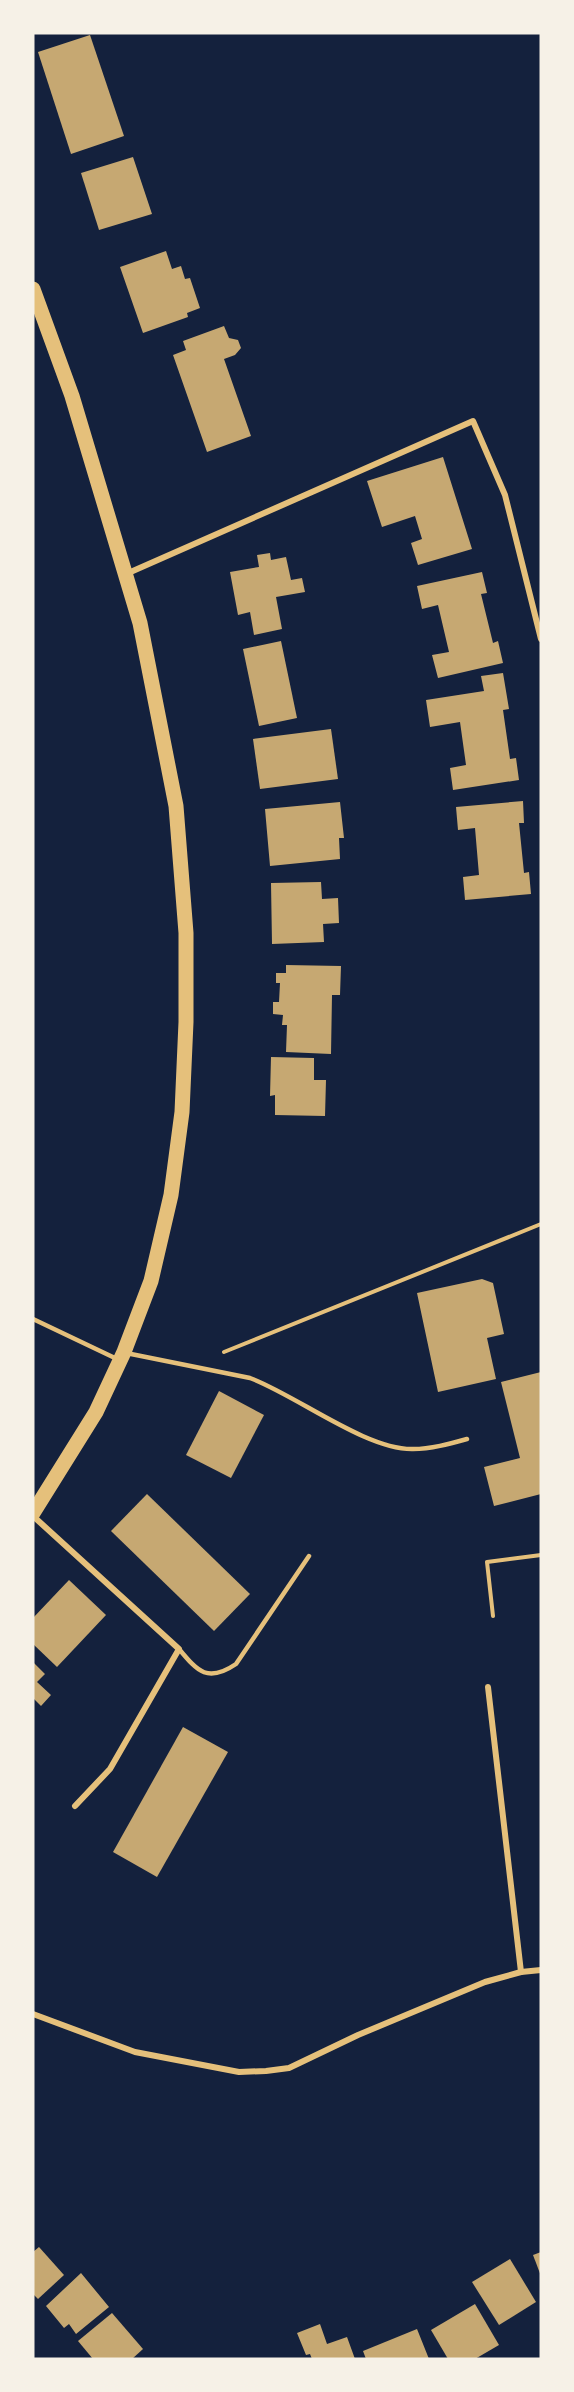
<svg xmlns="http://www.w3.org/2000/svg" width="574" height="2392" viewBox="0 0 574 2392" font-family="'Noto Serif',serif">
<rect width="100%" height="100%" fill="#14213d"/>
<!-- building -->
<g fill="#c6a872">
<path d="M90,35L124,136L71,154L38,52Z"/>
<path d="M133,157L152,214L99,230L81,173Z"/>
<path d="M166,251L172,269L181,266L185,279L190,278L200,308L187,313L188,317L143,333L120,267Z"/>
<path d="M224,326L229,338L238,340L241,348L235,355L224,359L251,436L207,452L173,355L186,350L183,341Z"/>
<path d="M443,457L472,549L418,565L411,543L422,539L415,516L382,527L367,481Z"/>
<path d="M270,553L271,560L286,557L291,580L302,578L305,592L276,597L282,629L254,635L250,612L238,615L230,572L259,567L257,555Z"/>
<path d="M482,572L487,593L481,594L493,643L498,641L503,663L438,678L432,655L449,652L438,605L422,609L417,586Z"/>
<path d="M281,641L297,718L259,726L243,649Z"/>
<path d="M503,673L509,709L503,710L510,759L516,758L519,780L453,790L450,768L466,765L460,722L430,727L426,700L484,691L481,676Z"/>
<path d="M331,729L338,779L260,789L253,739Z"/>
<path d="M523,801L524,823H519L524,873L529,872L531,894L465,900L463,877L479,875L475,828L458,830L456,807Z"/>
<path d="M340,802L344,838H339L340,859L270,866L265,809Z"/>
<path d="M321,882L322,899L338,898L339,923L323,924L324,942L272,944L271,883Z"/>
<path d="M286,965L341,966L340,995H332L331,1054L286,1052L287,1025H282L283,1015L273,1014V1002H279L280,983H276V973H286Z"/>
<path d="M271,1057L314,1058V1080H326L325,1116L275,1115V1095L270,1096Z"/>
<path d="M482,1279L493,1283L504,1334L487,1338L496,1379L438,1392L417,1293Z"/>
<path d="M541,1372V1494L494,1506L484,1467L520,1458L501,1382Z"/>
<path d="M219,1391L264,1415L231,1478L186,1455Z"/>
<path d="M147,1494L250,1594L214,1631L111,1531Z"/>
<path d="M69,1580L106,1615L57,1667L33,1644V1618Z"/>
<path d="M33,1662L45,1674L37,1682L51,1695L41,1706L33,1698Z"/>
<path d="M183,1727L228,1752L157,1877L113,1852Z"/>
<path d="M39,2247L64,2275L38,2299L33,2294V2252Z"/>
<path d="M541,2252V2276L533,2255Z"/>
<path d="M510,2259L536,2302L499,2325L472,2282Z"/>
<path d="M81,2273L109,2307L76,2334L69,2324L64,2328L46,2306Z"/>
<path d="M475,2304L499,2345L475,2359H448L431,2330Z"/>
<path d="M112,2313L143,2349L132,2359H93L78,2341Z"/>
<path d="M320,2324L327,2344L347,2337L355,2359H312L310,2354L306,2355L297,2333Z"/>
<path d="M417,2329L429,2359H366L363,2351Z"/>
</g>
<g fill="none" stroke-linecap="round" stroke-linejoin="round">
<!-- path -->
<g stroke="#e5c07b" stroke-width="4">
<path d="M224,1352L541,1224"/>
<path d="M493,1616L487,1562L541,1555"/>
</g>
<!-- service -->
<g stroke="#e5c07b" stroke-width="4.5">
<path d="M33,1319L117,1359"/>
<path d="M126,1353L250,1378C296,1395 366,1450 413,1449C431,1449 449,1444 467,1439"/>
<path d="M179,1649C198,1672 208,1683 236,1664L309,1556"/>
</g>
<!-- minor -->
<g stroke="#e5c07b" stroke-width="6">
<path d="M126,574L473,421L505,495L541,639"/>
<path d="M33,1516L179,1649L110,1769L75,1806"/>
<path d="M488,1687L521,1972"/>
<path d="M33,2014L135,2052L239,2072L266,2071L289,2068L358,2035L485,1982L521,1972L541,1970"/>
</g>
<!-- primary -->
<path stroke="#e5c07b" stroke-width="15" d="M33,289L72,396L140,623L176,806L186,933V1022L182,1112L171,1195L151,1281L124,1352L96,1412L33,1513"/>
</g>
<!-- border -->
<rect width="574" height="2392" fill="none" stroke="#f6f1e7" stroke-width="69"/>
</svg>
